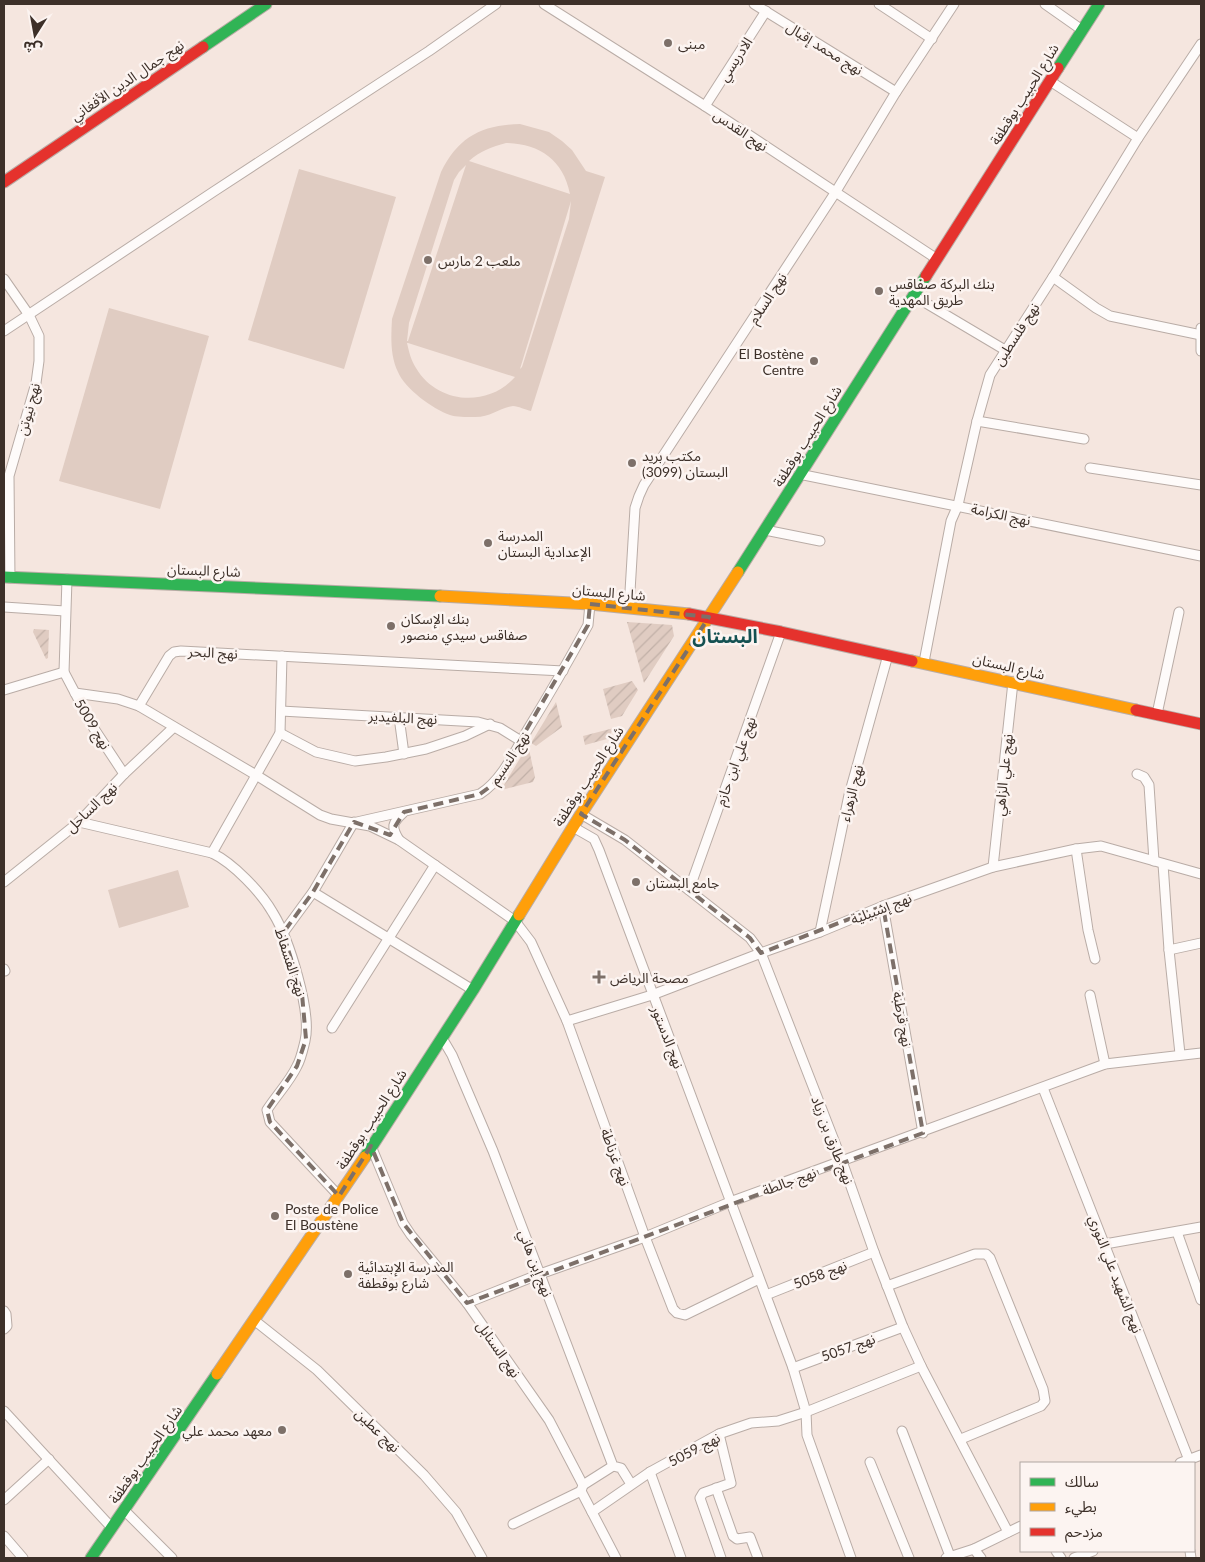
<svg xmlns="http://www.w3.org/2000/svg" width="1205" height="1562" viewBox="0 0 1205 1562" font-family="Lato,'Noto Sans Arabic',sans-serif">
<defs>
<pattern id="garden-furrows" width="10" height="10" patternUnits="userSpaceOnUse" patternTransform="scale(1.25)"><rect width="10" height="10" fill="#e0ccc2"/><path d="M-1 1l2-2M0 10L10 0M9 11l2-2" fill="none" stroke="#c1b0a7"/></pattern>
</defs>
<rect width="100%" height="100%" fill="#f5e6df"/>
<!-- grass -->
<g fill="#e0ccc2" fill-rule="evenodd">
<path d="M520,124L549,132L562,141L572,150L586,171L605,177L531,411C526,410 518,406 513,406C499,408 490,418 473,417C466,417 456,417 450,415C433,409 405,389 398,372C390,356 391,336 392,319L441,172C458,137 482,125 520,124ZM506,143C539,144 563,159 570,194L469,161C480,151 492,147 506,143ZM466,165L408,341H407L409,323L454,180L459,172ZM571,201L569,219L522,367L520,369ZM407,343H408L515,377C488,408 437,404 416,368C411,360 409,352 407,343Z"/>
<path d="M299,169L396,197L344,369L248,340Z"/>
<path d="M109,308L209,336L160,509L59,481Z"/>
<path d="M178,870L189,907L119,928L108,890Z"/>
</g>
<!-- garden -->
<g fill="url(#garden-furrows)">
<path d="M627,622L672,625L674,636L644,683Z"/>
<path d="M34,629L49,630L48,658L46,659L33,632Z"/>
<path d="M632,681L638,690L622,716L611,719L603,689Z"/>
<path d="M556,702L562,727L536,746L531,743Z"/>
<path d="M614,728L607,739L585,745L583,736Z"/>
<path d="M528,745L535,777L533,782L501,790Z"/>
</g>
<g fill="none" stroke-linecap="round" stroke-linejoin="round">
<defs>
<g id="street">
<path d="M544,4L705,106L937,259"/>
<path d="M754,4L896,92"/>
<path d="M879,4L932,39"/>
<path d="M1045,4L1082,30"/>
<path d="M1050,81L1138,138"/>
<path d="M705,106L766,11"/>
<path d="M1053,277L1096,308L1110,316L1201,335"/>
<path d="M4,279L29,315L39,336V361L36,383L9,476L10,578"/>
<path d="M914,296L1005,350"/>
<path d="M1201,328V351"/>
<path d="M4,331L213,192L429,51L496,4"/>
<path d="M977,421L1084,439"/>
<path d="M1090,468L1201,485"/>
<path d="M799,474L1201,556"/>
<path d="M765,530L820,541"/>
<path d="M67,579L64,672L93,727L124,774"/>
<path d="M4,607L65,611"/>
<path d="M629,608L635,508L639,496L644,485L835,193L896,92L954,4"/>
<path d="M924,662L951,521L958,505L977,421L990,375L1053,277L1138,138L1201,44"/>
<path d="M563,671L181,651L174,652L169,656L139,706L256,775L320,815L331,819L370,826L399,840L515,921L531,942L567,1021L645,1237L673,1309L677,1313L685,1315L759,1279"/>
<path d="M4,690L64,672"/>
<path d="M75,693L118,699L139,706"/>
<path d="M281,711L478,722L500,728L521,741"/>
<path d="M1157,714L1179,612"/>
<path d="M399,717L404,754"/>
<path d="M280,733L316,752L355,761L386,757L426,749L465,736L490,724"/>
<path d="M1137,774L1144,777L1149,785L1154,861"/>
<path d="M581,814L625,840L750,938L761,953L842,1161L874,1252L903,1327L921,1366L1008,1532"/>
<path d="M79,822L212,853C233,863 261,892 273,913C289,939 312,1012 305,1041C303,1049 301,1059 297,1066C290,1081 276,1096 267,1110L270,1122L339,1196"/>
<path d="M357,822L480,794C502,780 515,751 528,729C549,695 569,660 588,625L590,604"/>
<path d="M573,827L594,839L599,850L793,1368L806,1412L807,1435L851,1558"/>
<path d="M399,840C391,827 392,823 403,813"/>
<path d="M1076,849L1088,930L1095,959"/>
<path d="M212,853L280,733L282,656"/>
<path d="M1163,864L1169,950L1180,1054"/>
<path d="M993,867L1013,682"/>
<path d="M4,882L79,822L124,774L174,727"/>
<path d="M689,890L781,632"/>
<path d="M313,892L473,990"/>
<path d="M883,906L923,1133"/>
<path d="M820,932L849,795L888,655"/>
<path d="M283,933L313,892L354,822"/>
<path d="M1169,950L1201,943"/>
<path d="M4,969L5,971"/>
<path d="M1090,995L1105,1064"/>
<path d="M567,1021L652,995L761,953L820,932L883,906L993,867L1076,849L1101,846L1201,874"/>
<path d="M332,1028L435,865"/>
<path d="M442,1038L452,1055L493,1151L613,1466L621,1468L631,1484"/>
<path d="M1043,1088L1189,1460"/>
<path d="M371,1146L403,1223L411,1235L467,1303L549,1420L583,1485L581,1491L616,1558"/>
<path d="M1177,1232L1201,1300"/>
<path d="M1105,1244L1201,1227"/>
<path d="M887,1286L975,1254H986L990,1258L1043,1389L1045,1401L1041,1406L961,1439"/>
<path d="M766,1295L874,1252"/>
<path d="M467,1303L540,1274L645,1237L730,1202L1105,1064L1201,1053"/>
<path d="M4,1311L6,1314L7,1326L4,1329"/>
<path d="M254,1320L317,1370L424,1475L456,1512L482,1558"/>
<path d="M793,1368L903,1327"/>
<path d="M4,1411L112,1528"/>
<path d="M902,1431L950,1556"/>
<path d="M719,1434L731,1483L703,1493L700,1498L721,1558"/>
<path d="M870,1462L909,1558"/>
<path d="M1180,1463L1201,1455"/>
<path d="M650,1472L681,1558"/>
<path d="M583,1485L613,1466"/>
<path d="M716,1488L733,1536L737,1539L750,1537L758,1558"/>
<path d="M4,1500L49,1459"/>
<path d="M124,1510L172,1558"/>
<path d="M592,1512L650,1472L719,1434L751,1423L778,1421L806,1412L921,1366"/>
<path d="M513,1524L581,1491"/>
<path d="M4,1536L23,1558"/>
<path d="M974,1549L981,1558"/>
<path d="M1056,1551L1061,1558"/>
<path d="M1190,1551L1191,1558"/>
<path d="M946,1558L974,1549L1021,1526"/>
<path d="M1074,1558L1093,1551"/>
</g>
<g id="fast">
<path d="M203,47L266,4"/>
<path d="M1058,68L1099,4"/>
<path d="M738,572L926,276"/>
<path d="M4,577L440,596"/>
<path d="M365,1157L473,990L519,915"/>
<path d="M91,1558L217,1374"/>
</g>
<g id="slow">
<path d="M440,596L590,604L689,614"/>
<path d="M912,661L1136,710"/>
<path d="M519,915L581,814L738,572"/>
<path d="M217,1374L365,1157"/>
</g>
<g id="jam">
<path d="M4,182L203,47"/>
<path d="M926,276L1058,68"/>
<path d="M689,614L781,632L912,661"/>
<path d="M1136,710L1201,724"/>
</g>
</defs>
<!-- street casing -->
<use href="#street" stroke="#b9aca6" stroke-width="11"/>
<!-- fast casing -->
<use href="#fast" stroke="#b9aca6" stroke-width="13"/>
<!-- slow casing -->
<use href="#slow" stroke="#b9aca6" stroke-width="13"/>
<!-- jam casing -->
<use href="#jam" stroke="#b9aca6" stroke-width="13"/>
<!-- street -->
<use href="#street" stroke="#fefbfa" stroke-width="9"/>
<!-- fast -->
<use href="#fast" stroke="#30b455" stroke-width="11"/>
<!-- slow -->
<use href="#slow" stroke="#ff9f0a" stroke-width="11"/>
<!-- jam -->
<use href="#jam" stroke="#e5322d" stroke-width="11"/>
</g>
<!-- marked area -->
<path fill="none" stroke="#7d7069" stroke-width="4" stroke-dasharray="10 6" stroke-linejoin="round" d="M590,604L709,617L581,814L625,840L750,938L761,953L883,906L923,1133L467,1303L403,1223L371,1146L339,1196L270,1122L267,1110L297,1066L306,1039L302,994L283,933L313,892L354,822L390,835L404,812L480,794L495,783L588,625Z"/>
<!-- markers -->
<g fill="#7d7069" stroke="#fcf4f1" stroke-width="2">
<circle cx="668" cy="43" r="5"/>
<circle cx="428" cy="260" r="5"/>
<circle cx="879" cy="291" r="5"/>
<circle cx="814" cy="361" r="5"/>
<circle cx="632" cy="463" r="5"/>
<circle cx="488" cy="543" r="5"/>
<circle cx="391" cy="626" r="5"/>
<circle cx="636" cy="882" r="5"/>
<path d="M596.5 969.5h5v5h5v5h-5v5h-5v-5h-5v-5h5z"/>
<circle cx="275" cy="1216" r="5"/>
<circle cx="348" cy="1274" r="5"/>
<circle cx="282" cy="1430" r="5"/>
</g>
<g text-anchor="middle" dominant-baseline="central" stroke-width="5" stroke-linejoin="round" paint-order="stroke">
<!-- poi labels -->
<g font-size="14" fill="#3d3029" stroke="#fcf4f1" text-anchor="start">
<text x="678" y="43">مبنى</text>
<text x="438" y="260">ملعب 2 مارس</text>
<text x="889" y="283">بنك البركة صفاقس<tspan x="889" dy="16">طريق المهدية</tspan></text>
<text x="804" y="353" text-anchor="end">El Bostène<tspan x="804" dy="16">Centre</tspan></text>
<text x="642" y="455">مكتب بريد<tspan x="642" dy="16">البستان (3099)</tspan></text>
<text x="498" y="535">المدرسة<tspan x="498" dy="16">الإعدادية البستان</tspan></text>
<text x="401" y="618">بنك الإسكان<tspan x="401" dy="16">صفاقس سيدي منصور</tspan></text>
<text x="646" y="882">جامع البستان</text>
<text x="610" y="977">مصحة الرياض</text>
<text x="285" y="1208">Poste de Police<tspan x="285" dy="16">El Boustène</tspan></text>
<text x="358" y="1266">المدرسة الإبتدائية<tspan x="358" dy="16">شارع بوقطفة</tspan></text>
<text x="272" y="1430" text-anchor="end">معهد محمد علي</text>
</g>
<!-- street labels -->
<g font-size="14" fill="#3d3029" stroke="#fcf4f1">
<text transform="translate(825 48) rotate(32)">نهج محمد إقبال</text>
<text transform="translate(735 59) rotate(-57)">الادريسي</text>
<text transform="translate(127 80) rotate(-34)">نهج جمال الدين الأفغاني</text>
<text transform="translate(1024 94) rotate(-58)">شارع الحبيب بوقطفة</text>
<text transform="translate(741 130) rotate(34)">نهج القدس</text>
<text transform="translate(767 298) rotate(-57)">نهج السلام</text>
<text transform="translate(1016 334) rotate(-57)">نهج فلسطين</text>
<text transform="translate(28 409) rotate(-75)">نهج نيوتن</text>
<text transform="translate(807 436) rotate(-58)">شارع الحبيب بوقطفة</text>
<text transform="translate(1001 514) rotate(12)">نهج الكرامة</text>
<text transform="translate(204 570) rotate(2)">شارع البستان</text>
<text transform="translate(609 592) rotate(5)">شارع البستان</text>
<text transform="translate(213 652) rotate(3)">نهج البحر</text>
<text transform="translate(1009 666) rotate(13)">شارع البستان</text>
<text transform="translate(403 717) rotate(3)">نهج البلفيدير</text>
<text transform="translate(93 724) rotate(59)">نهج 5009</text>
<text transform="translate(509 758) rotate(-56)">نهج النسيم</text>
<text transform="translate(735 761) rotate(-70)">نهج علي ابن حازم</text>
<text transform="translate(1003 775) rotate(-84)">نهج علي الزاهي</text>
<text transform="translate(588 776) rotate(-57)">شارع الحبيب بوقطفة</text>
<text transform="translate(851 793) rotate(-76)">نهج الزهراء</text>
<text transform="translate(91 807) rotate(-44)">نهج الساحل</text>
<text transform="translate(881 908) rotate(-21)">نهج إشبيلية</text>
<text transform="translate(291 962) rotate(72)">نهج الفسفاط</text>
<text transform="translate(903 1019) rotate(80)">نهج قرطبة</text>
<text transform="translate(668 1037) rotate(69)">نهج الدستور</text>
<text transform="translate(371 1119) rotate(-57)">شارع الحبيب بوقطفة</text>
<text transform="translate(833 1140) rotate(69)">نهج طارق بن زياد</text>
<text transform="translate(616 1157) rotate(70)">نهج غرناطة</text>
<text transform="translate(789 1181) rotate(-20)">نهج جالطة</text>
<text transform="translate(536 1263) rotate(69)">نهج إبن هاني</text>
<text transform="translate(820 1274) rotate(-21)">نهج 5058</text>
<text transform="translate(1116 1274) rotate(69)">نهج الشهيد علي النوري</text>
<text transform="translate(848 1347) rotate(-20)">نهج 5057</text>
<text transform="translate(499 1349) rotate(55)">نهج السنابل</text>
<text transform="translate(378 1430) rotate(44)">نهج عطين</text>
<text transform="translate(694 1449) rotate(-28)">نهج 5059</text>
<text transform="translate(145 1454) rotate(-55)">شارع الحبيب بوقطفة</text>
</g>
<!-- district labels -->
<g font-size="19" font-weight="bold" fill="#145152" stroke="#fcf4f1">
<text x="725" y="635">البستان</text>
</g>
</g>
<!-- border -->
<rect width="1205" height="1562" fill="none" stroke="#3d3029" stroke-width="10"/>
<!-- legend -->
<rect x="1020" y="1462" width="175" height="90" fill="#fcf4f1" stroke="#b0a6a1"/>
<rect x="1030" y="1478" width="25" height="8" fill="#30b455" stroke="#b0a6a1"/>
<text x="1065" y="1487" font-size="15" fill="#3d3029">سالك</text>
<rect x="1030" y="1503" width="25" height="8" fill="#ff9f0a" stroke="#b0a6a1"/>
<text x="1065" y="1512" font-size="15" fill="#3d3029">بطيء</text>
<rect x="1030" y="1528" width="25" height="8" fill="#e5322d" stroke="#b0a6a1"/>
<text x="1065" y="1537" font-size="15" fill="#3d3029">مزدحم</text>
<!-- north arrow -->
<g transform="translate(35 35) rotate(191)" stroke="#fcf4f1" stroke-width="4" paint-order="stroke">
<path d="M0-4L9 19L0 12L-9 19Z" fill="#3d3029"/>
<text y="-8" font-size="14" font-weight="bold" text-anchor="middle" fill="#3d3029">ش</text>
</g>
</svg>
